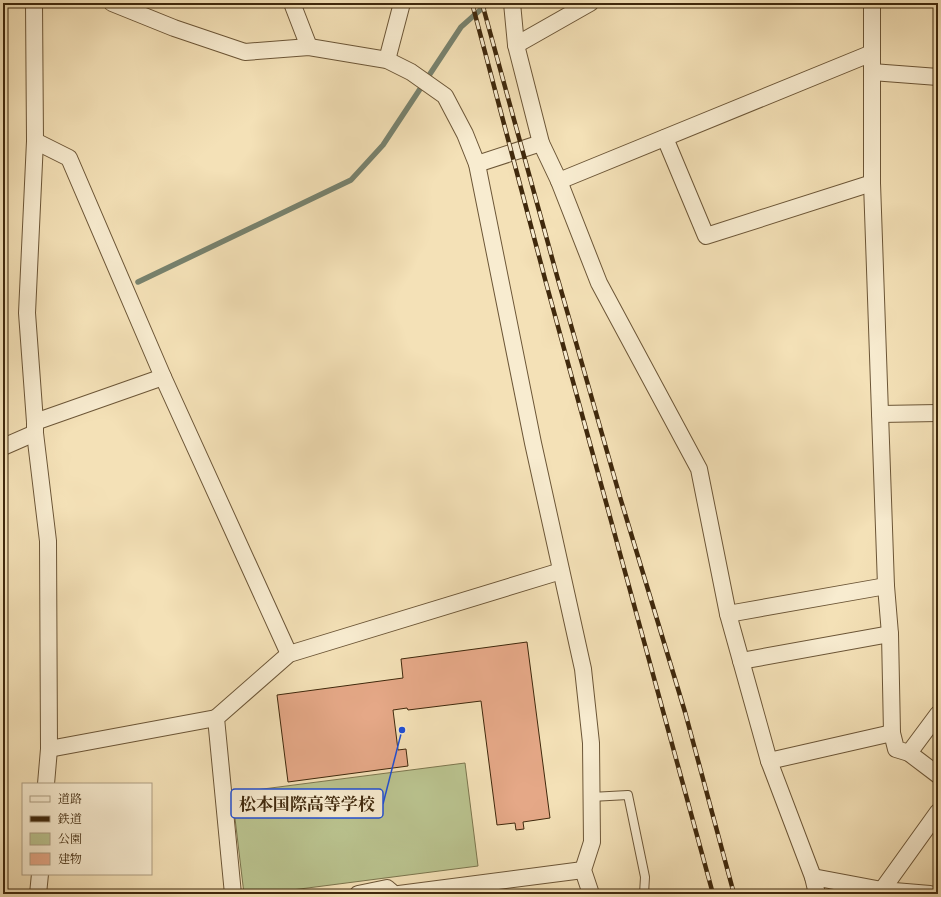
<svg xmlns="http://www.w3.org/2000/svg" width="941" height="897" viewBox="0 0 941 897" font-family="'Old Standard TT','Noto Serif JP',serif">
<rect width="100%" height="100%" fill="#f4e1b7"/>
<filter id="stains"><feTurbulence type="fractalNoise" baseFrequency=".005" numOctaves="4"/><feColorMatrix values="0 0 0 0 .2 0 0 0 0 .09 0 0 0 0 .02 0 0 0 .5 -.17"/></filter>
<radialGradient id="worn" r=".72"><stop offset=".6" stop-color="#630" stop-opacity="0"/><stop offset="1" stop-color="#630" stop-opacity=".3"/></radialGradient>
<!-- green -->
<path fill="#bac38f" stroke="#7c764e" d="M465,763L478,866L261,894H244L232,793Z"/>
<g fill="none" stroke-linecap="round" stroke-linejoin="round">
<!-- stream -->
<path stroke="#77826e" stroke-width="5.5" d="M138,282L351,180L383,145L461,27L488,3"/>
</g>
<!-- building -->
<path fill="#e5a887" stroke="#3f280c" d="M527,642L550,818L523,822L524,829L516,830L515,823L497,825L481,701L408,710L407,708L393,710L398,750L406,749L408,766L288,782L277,695L403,678L401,659Z"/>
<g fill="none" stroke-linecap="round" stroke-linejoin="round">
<defs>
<path id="service" d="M591,797L628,795L645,877L644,894"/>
<g id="minor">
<path d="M34,3L35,141L27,313L35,422V433L48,541L49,749L46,784"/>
<path d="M112,3L174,28L245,52L309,47L387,60L411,72L445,96L465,134L477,164L533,443L583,669L591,743L592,842L583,870L591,894"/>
<path d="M292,3L309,47"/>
<path d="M512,3L516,45L541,143L559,181L599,283L699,469L728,614L769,761L813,877L817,894"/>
<path d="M872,3V183L886,586L890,634L892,733L896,749L909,753L938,775"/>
<path d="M516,45L590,3"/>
<path d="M387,60L402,3"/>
<path d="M872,72L938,77"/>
<path d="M665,138L706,236L872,183"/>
<path d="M35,141L69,158L163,377L289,654"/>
<path d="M477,164L541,143"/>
<path d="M559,181L872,53"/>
<path d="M880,414L938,413"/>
<path d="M35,422L163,377"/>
<path d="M3,447L35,433"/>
<path d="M728,614L886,586"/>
<path d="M741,661L890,634"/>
<path d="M49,749L216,718"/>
<path d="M909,753L938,714"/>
<path d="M769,761L892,733"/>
<path d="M813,877L882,890L930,894"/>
<path d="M882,890L938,812"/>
<path d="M38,894L40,874"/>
<path d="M233,894L216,718L289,654L561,571"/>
<path d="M358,894L387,888L394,894"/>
<path d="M399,894L583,870"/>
</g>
</defs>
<!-- service casing -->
<use href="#service" stroke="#6c5637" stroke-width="10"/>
<!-- minor casing -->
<use href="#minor" stroke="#6c5637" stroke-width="18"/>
<!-- service -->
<use href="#service" stroke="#f8ecd0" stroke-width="8"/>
<!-- minor -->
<use href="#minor" stroke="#f8ecd0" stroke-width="16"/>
<defs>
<g id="rail">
<path d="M472,3L545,279L713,894"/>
<path d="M482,3L557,276L620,497L685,712L734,894"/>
</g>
</defs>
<!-- rail casing -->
<use href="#rail" stroke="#3f280c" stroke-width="4.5"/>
<!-- rail -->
<use href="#rail" stroke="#f8ecd0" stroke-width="3" stroke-dasharray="9" stroke-linecap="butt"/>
</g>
<!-- callouts -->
<path fill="none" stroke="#1d4ed8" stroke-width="1.5" d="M402 730L383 804"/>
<circle fill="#1d4ed8" stroke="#f8ecd0" stroke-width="1.5" cx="402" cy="730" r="4"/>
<rect fill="#f8ecd0" stroke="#1d4ed8" stroke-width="1.5" x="231" y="789" width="152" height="29" rx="4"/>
<g font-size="17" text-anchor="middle" font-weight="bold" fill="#3f280c">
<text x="307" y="810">松本国際高等学校</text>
</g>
<!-- margin -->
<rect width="941" height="897" fill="none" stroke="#f4e1b7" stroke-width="16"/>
<rect x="4" y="4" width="933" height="889" fill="none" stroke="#3f280c" stroke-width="2"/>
<rect x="8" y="8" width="925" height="881" fill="none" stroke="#3f280c"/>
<!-- legend -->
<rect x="22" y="783" width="130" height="92" fill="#f8ecd0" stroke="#ae9e82"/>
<rect x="30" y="796" width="20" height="6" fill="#f8ecd0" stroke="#ae9e82"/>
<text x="58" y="803" font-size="12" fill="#3f280c">道路</text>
<rect x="30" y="816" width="20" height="6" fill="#3f280c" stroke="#ae9e82"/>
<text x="58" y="823" font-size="12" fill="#3f280c">鉄道</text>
<rect x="30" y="833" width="20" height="12" fill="#bac38f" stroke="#ae9e82"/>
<text x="58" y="843" font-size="12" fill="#3f280c">公園</text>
<rect x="30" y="853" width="20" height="12" fill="#e5a887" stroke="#ae9e82"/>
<text x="58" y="863" font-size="12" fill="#3f280c">建物</text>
<rect width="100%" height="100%" filter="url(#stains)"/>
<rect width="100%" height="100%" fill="url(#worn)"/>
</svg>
